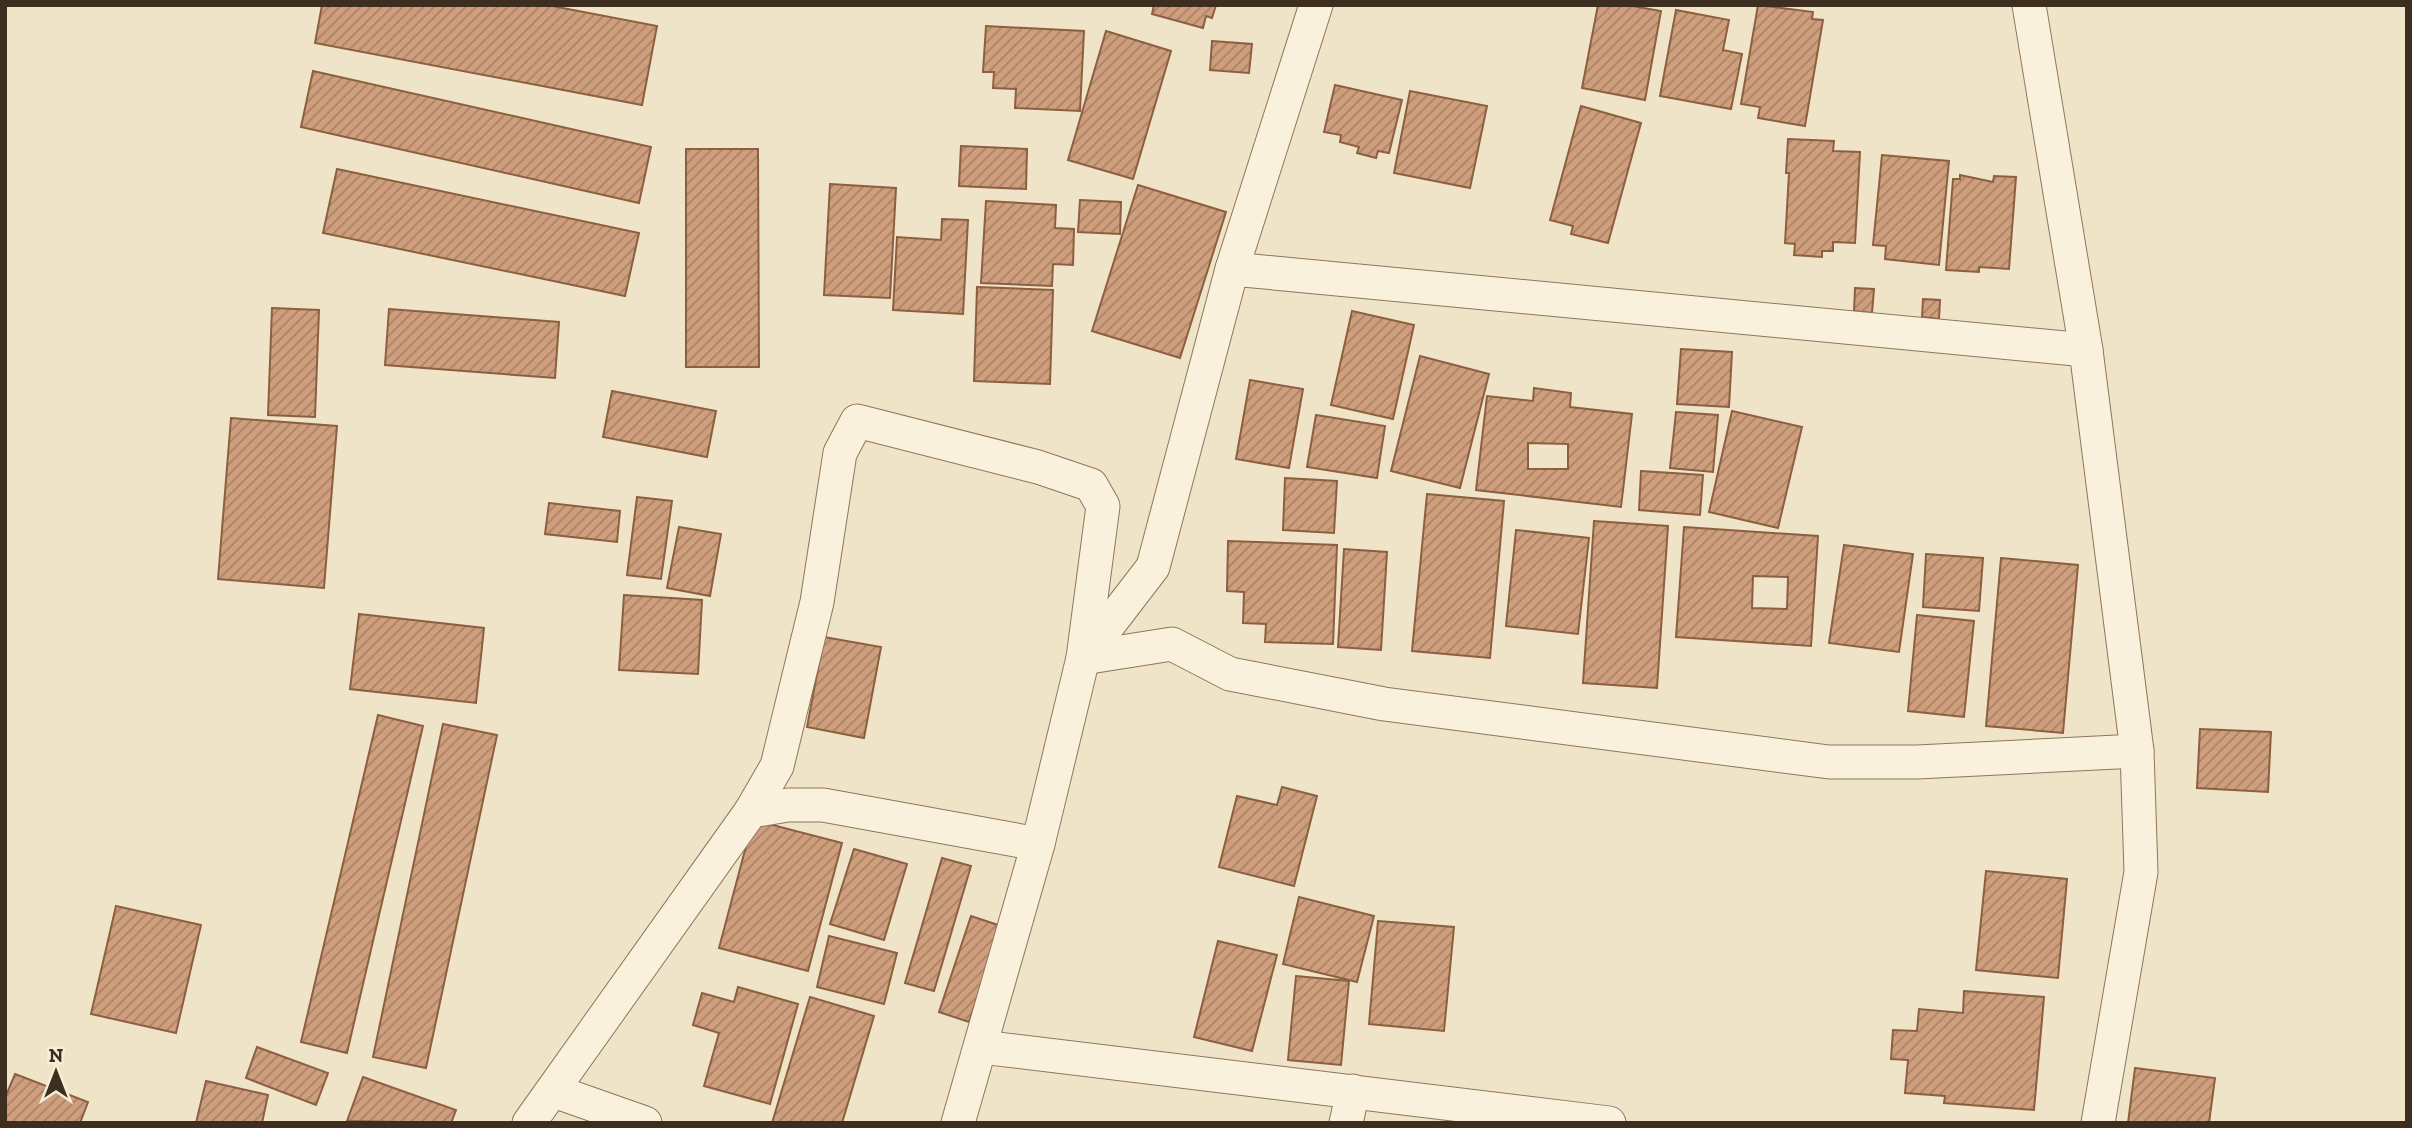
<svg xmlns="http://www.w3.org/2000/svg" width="2412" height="1128" viewBox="0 0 2412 1128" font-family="'Zilla Slab',serif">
<defs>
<pattern id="building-hatch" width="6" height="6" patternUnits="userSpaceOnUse" patternTransform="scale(1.75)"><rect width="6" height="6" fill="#cf9f7d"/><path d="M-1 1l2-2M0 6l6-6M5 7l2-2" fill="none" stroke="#a98266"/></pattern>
</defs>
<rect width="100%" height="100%" fill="#f0e4c8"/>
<!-- building -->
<g fill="url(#building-hatch)" stroke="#8d5f41" stroke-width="2" fill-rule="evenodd">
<path d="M322,5H547L657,26L642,105L315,43Z"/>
<path d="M1154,5H1216L1212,18L1206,16L1203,28L1152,14Z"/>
<path d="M1598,5H1627L1661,11L1645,100L1582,88Z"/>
<path d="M1758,5L1813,12L1812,19L1823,20L1805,126L1758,118L1760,107L1741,104Z"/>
<path d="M1676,10L1729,20L1723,50L1742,54L1731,109L1660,96Z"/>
<path d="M986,26L1084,31L1080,111L1015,108L1016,89L993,88L994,72H983Z"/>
<path d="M1106,31L1171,51L1133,179L1068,160Z"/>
<path d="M1212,41L1252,44L1249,73L1210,70Z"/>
<path d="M313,71L651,147L639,203L301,127Z"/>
<path d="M1335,85L1402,100L1389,153L1378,151L1376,158L1357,153L1359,147L1340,142L1341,135L1324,132Z"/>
<path d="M1410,91L1487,106L1470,188L1394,173Z"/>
<path d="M1581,106L1641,123L1608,243L1571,234L1573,226L1550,220Z"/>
<path d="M1788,139L1834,141L1833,151L1860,152L1855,243L1833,242V251H1822V257L1794,255L1795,244L1785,243L1789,173H1786Z"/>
<path d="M961,146L1027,149L1026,189L959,186Z"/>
<path d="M686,149H758L759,367H686Z"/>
<path d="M1882,155L1949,161L1939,265L1885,259L1886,246L1873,245Z"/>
<path d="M337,169L639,233L625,296L323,233Z"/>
<path d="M1960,175L1993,182L1994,176L2016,177L2009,269L1979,267V272L1946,270L1953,179H1960Z"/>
<path d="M830,184L896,188L890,298L824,295Z"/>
<path d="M1138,185L1226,212L1180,358L1092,331Z"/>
<path d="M1080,200L1121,202L1120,234L1078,232Z"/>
<path d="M986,201L1056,205L1055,228L1074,229L1073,265L1053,264L1052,286L981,283Z"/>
<path d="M942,219L968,220L963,314L893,310L897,237L941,240Z"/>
<path d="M977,287L1053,290L1050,384L974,381Z"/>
<path d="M1855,288L1874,289L1872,313L1854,311Z"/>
<path d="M1923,299L1940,300L1939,319L1922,317Z"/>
<path d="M272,308L319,310L315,417L268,415Z"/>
<path d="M389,309L559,322L555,378L385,365Z"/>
<path d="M1352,311L1414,325L1393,419L1331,405Z"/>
<path d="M1681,349L1732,352L1729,407L1677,404Z"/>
<path d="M1420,356L1489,374L1460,488L1391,471Z"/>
<path d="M1250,380L1303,389L1289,468L1236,459Z"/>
<path d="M1534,388L1571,393L1570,407L1632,414L1621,507L1476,490L1487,396L1533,401ZM1528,443L1568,444V469H1528Z"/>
<path d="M612,391L716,411L707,457L603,437Z"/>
<path d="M1732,411L1802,427L1778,528L1709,512Z"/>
<path d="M1676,412L1718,415L1713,472L1670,468Z"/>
<path d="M1316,415L1385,426L1377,478L1307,467Z"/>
<path d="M231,418L337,426L324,588L218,579Z"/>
<path d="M1641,471L1703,475L1700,515L1639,510Z"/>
<path d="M1285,478L1337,481L1334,533L1283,530Z"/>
<path d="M1427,494L1504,501L1490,658L1412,651Z"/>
<path d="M637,497L672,501L661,579L627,575Z"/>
<path d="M549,503L620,511L617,542L545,534Z"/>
<path d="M1594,521L1668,526L1657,688L1583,683Z"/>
<path d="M679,527L721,534L710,596L667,588Z"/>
<path d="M1684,527L1818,536L1811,646L1676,637ZM1753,576L1788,577L1787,609L1752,608Z"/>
<path d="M1516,530L1589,538L1578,634L1506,626Z"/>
<path d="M1228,541L1337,545L1333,644L1265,642L1266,624L1243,623L1244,592L1227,591Z"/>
<path d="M1844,545L1913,554L1899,652L1829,643Z"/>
<path d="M1344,549L1387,552L1381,650L1338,647Z"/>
<path d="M1926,554L1983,558L1979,611L1923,607Z"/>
<path d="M2001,558L2078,565L2063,733L1986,726Z"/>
<path d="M624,595L702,600L698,674L619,670Z"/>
<path d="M359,614L484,628L476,703L350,689Z"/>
<path d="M1917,615L1974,621L1964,717L1908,711Z"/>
<path d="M824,637L881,647L864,738L807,727Z"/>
<path d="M378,715L423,726L347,1053L301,1042Z"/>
<path d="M443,724L497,735L426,1068L373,1057Z"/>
<path d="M2200,729L2271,732L2268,792L2197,788Z"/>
<path d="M1282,787L1317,796L1294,886L1219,867L1237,796L1277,805Z"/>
<path d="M753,820L842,843L808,971L719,948Z"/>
<path d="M854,849L907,864L884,940L830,924Z"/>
<path d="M942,858L971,866L934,991L905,983Z"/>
<path d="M1986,871L2067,879L2058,978L1976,970Z"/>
<path d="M1299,897L1374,916L1357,982L1283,964Z"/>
<path d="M116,906L201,925L176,1033L91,1014Z"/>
<path d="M971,916L1001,926L969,1022L939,1012Z"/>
<path d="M1378,921L1454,927L1444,1031L1369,1024Z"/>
<path d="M829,936L897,953L884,1004L817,987Z"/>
<path d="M1218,941L1277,955L1252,1051L1194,1037Z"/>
<path d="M1296,976L1349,981L1341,1065L1288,1060Z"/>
<path d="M738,987L798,1004L770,1104L704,1086L719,1033L693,1025L702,993L734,1002Z"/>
<path d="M1964,991L2044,997L2034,1110L1944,1103L1945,1096L1905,1093L1908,1060L1891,1059L1893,1030L1917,1031L1919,1009L1963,1013Z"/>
<path d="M810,997L874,1016L842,1123H772Z"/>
<path d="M257,1047L328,1073L316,1105L246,1078Z"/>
<path d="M2135,1068L2215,1078L2209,1123H2128Z"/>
<path d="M15,1074L88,1102L80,1123H5V1098Z"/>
<path d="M363,1077L456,1110L451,1123L347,1121Z"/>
<path d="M206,1081L268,1095L262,1123H196Z"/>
</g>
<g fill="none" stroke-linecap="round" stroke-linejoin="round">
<defs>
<g id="minor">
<path d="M2029,5L2086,350L2137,751L2141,872L2098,1123"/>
<path d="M1232,269L2086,350"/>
<path d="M751,811L777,766L817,602L840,453L857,421L1038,467L1091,485L1103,506L1083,658L1172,644L1230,674L1384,704L1829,762H1917L2137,751"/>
<path d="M981,1047L1609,1123"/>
<path d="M554,1091L645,1123"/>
<path d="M529,1123L751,811L788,805H823L1038,844"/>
<path d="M958,1123L1038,844L1083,658L1153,567L1232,269L1316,5"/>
<path d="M1346,1123L1353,1091"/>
</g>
</defs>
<!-- minor casing -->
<use href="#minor" stroke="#8d765c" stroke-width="35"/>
<!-- minor -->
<use href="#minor" stroke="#faf1dc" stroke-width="33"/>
</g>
<!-- border -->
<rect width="2412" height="1128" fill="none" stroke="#3d2e20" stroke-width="14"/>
<!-- north arrow -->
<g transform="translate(56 1072)" stroke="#f7eed8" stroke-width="5" paint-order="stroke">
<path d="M0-5L12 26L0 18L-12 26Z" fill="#3d2e20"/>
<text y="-10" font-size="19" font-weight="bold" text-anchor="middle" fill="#3d2e20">N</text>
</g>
</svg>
